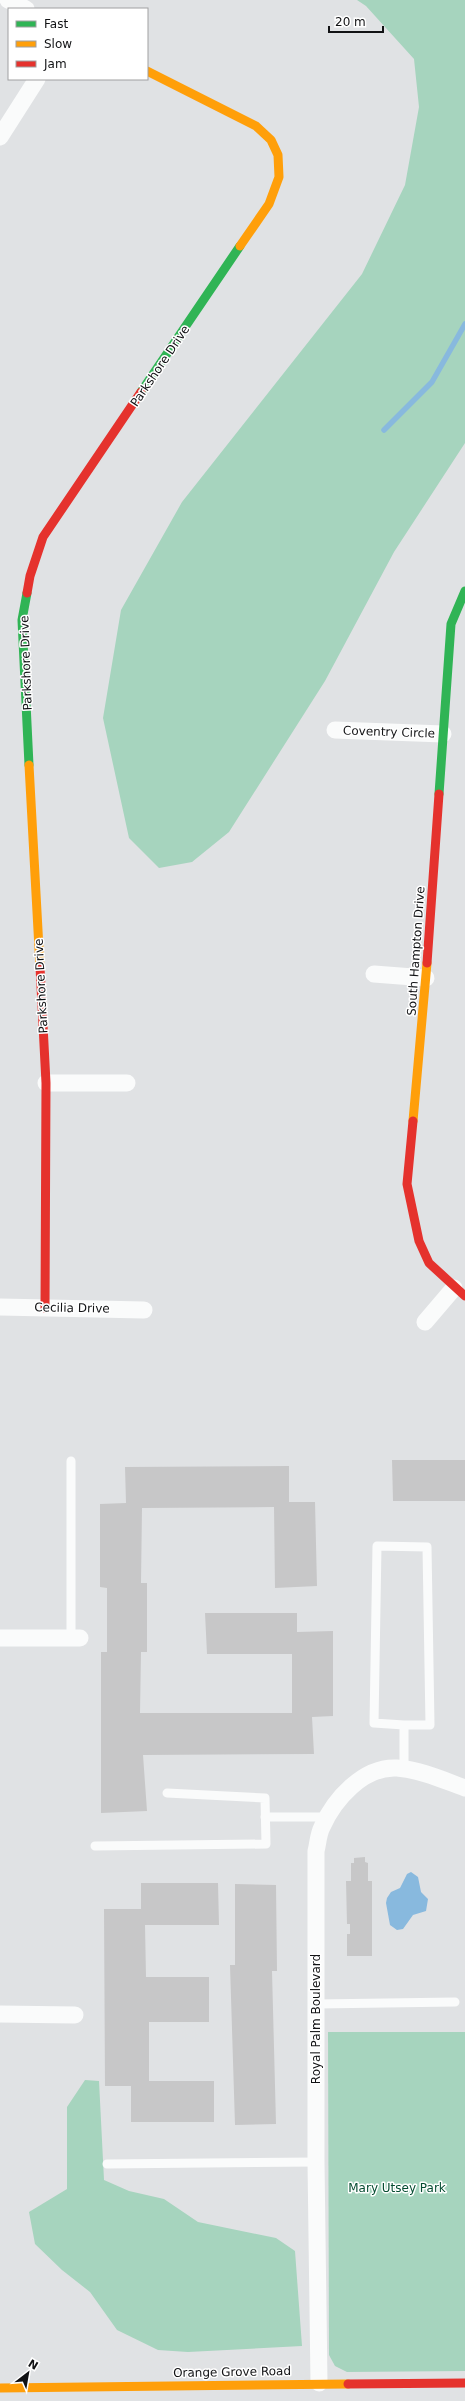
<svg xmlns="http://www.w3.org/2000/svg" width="465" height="2401" viewBox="0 0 465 2401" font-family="'DejaVu Sans',sans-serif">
<rect width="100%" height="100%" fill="#e0e2e4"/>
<!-- green -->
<g fill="#a6d4be">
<path d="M357,0H465V443L394,552L325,681L229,832L192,862L159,868L129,838L103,718L121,610L182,502L362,274L405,185L419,107L414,59L366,6Z"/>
<path d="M328,2032H465V2371L347,2372L335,2366L329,2355Z"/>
<path d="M85,2080L99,2081L104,2180L129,2191L164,2199L198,2222L276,2238L295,2251L302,2346L188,2352L158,2350L117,2330L90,2292L62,2270L35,2244L29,2212L67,2189V2107Z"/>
</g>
<!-- water -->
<path fill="#88b9de" d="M411,1872L418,1877L421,1892L428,1899L426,1911L413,1915L403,1929L397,1930L390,1925L386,1903L387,1898L391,1892L400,1888L407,1874Z"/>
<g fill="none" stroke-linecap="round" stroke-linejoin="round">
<!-- stream -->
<path stroke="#88b9de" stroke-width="5.5" d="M384,430L432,382L465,324"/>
</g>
<!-- building -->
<g fill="#c7c7c8">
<path d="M392,1460H465V1501H393Z"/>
<path d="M289,1466V1502H315L317,1586L275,1588L274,1507L142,1508L141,1583H147V1652H141L140,1713H292V1654H207L205,1613H297V1632L333,1631V1716L312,1717L314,1754L143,1755L147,1811L101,1813V1652H107V1588L100,1587V1504L126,1503L125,1467Z"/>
<path d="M365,1857V1862L368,1863V1881H372V1956H347V1934H350V1924H347L346,1881H351V1863H354V1858Z"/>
<path d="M141,1883H218L219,1925H145L146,1977H209V2022H149V2081H214V2122H131V2086H105L104,1909H141Z"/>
<path d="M235,1884L276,1885L277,1971H272L276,2124L235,2125L230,1965H235Z"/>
</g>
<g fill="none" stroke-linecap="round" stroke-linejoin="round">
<!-- lane -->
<g stroke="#fafbfb" stroke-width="9">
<path d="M71,1461V1638"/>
<path d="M404,1725L374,1723L377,1546L427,1547L430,1725H404V1769"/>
<path d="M265,1817H327"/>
<path d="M95,1846L266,1844L265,1798L167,1793"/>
<path d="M317,2004L455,2002"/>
<path d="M107,2164L316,2162"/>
</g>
<!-- street -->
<g stroke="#fafbfb" stroke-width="17">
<path d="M8,0L26,9"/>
<path d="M0,137L37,79"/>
<path d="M335,730L443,734"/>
<path d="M374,974L426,978"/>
<path d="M46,1083H127"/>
<path d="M0,1307L144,1310"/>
<path d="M425,1322L454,1288"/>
<path d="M0,1638H80"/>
<path d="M0,2014L75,2015"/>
<path d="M319,2383L316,2162V1851C318,1844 318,1835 322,1827C334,1800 363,1766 397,1768C421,1770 443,1780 465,1788"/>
</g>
<!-- fast -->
<g stroke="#30b455" stroke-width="9">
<path d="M141,392L240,246"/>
<path d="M27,593L22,620L29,765"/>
<path d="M439,794L451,624L465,591"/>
</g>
<!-- slow -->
<g stroke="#ff9f0a" stroke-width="9">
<path d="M147,71L256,126L271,140L278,155L279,177L269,204L240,246"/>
<path d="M29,765L40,967"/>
<path d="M413,1121L427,963"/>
<path d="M0,2388L348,2384"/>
</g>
<!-- jam -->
<g stroke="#e5322d" stroke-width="9">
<path d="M27,593L30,576L43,537L141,392"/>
<path d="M427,963L439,794"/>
<path d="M40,967L46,1083L45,1308"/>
<path d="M413,1121L407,1184L419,1241L429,1263L465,1296"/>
<path d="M348,2384L465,2383"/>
</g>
</g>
<g text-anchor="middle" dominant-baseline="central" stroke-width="3" stroke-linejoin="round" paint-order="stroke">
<!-- street labels -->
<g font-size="12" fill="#111214" stroke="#fff">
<text transform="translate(160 366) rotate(-56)">Parkshore Drive</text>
<text transform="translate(26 663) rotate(-92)">Parkshore Drive</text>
<text transform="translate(389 732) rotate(2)">Coventry Circle</text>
<text transform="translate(416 951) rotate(-86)">South Hampton Drive</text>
<text transform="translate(41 986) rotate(-93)">Parkshore Drive</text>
<text transform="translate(72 1308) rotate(1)">Cecilia Drive</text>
<text transform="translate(316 2019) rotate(-90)">Royal Palm Boulevard</text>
<text transform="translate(232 2372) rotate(-1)">Orange Grove Road</text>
</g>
<!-- park labels -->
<g font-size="12" fill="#054c31" stroke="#fff">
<text x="397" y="2188">Mary Utsey Park</text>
</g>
</g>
<!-- legend -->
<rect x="8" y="8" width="140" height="72" fill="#ffffff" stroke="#a0a0a1"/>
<rect x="16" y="21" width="20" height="6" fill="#30b455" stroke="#a0a0a1"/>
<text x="44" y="28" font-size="12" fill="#111214">Fast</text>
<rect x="16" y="41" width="20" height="6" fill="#ff9f0a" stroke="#a0a0a1"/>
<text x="44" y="48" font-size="12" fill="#111214">Slow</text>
<rect x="16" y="61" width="20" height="6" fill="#e5322d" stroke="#a0a0a1"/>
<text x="44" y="68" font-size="12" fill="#111214">Jam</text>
<!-- north arrow -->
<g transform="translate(28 2373) rotate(31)" stroke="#ffffff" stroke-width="3" paint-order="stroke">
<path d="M0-3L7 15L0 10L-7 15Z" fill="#111214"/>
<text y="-6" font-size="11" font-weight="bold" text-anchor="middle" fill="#111214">N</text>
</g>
<!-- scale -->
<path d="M329 26v6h54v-6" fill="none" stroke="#111214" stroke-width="2"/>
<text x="335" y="26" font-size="12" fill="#111214" stroke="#ffffff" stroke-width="3" paint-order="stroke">20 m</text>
</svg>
